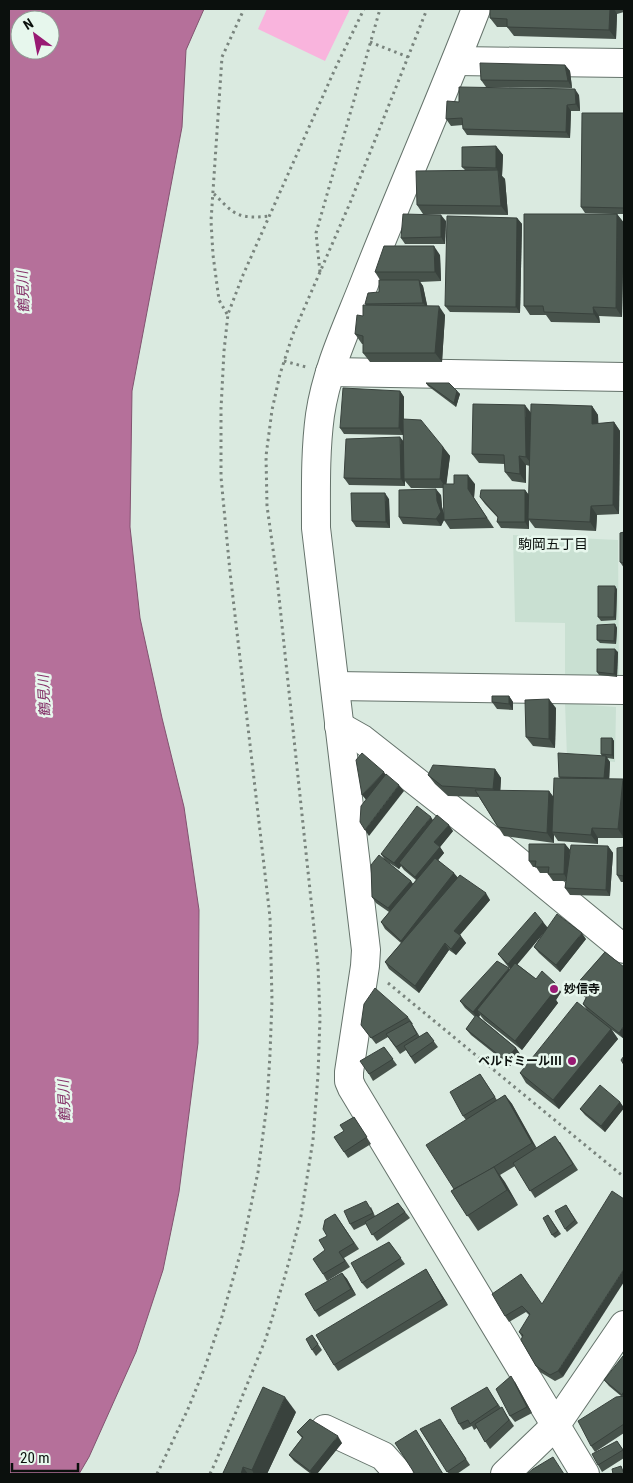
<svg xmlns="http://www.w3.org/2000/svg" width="633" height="1483" viewBox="0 0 633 1483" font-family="'Roboto Condensed','Noto Sans JP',sans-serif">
<rect width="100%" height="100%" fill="#daeae0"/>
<!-- built -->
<g fill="#c9e0d2">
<path d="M513,535L618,540L619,680L565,674V623L515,622Z"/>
<path d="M565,703L616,707L615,762L567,757Z"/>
</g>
<!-- green -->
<path fill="#f9b4dd" d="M267,9H350L325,61L258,29Z"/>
<!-- water -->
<path fill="#b5709a" stroke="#825370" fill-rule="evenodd" d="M9,9H204L186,50L182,127L132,391L130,527L140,618L162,718L184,807L199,910L198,1043L179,1192L163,1270L136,1352L89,1457L79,1474H9ZM20,20H50V50H20Z"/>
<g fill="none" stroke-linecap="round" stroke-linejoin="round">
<defs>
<g id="minor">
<path d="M476,9C441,100 402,188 366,279C349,323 327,367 320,415C315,452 316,490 316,528L366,950L365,966L349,1072V1081L352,1088L585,1474"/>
<path d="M456,61L624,63"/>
<path d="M330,372L624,377"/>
<path d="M335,686L624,690"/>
<path d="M339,726L362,739L512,857L624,949"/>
<path d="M325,1429L383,1456L399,1474"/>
<path d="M505,1474L555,1426L624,1325"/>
</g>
</defs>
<!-- minor casing -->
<use href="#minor" stroke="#65736b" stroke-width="30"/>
<!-- path -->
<g stroke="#79847d" stroke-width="3" stroke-dasharray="2.5 4" stroke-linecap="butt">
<path d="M370,42L408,57"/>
<path d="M214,194C222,201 230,212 240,215C249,218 260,217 270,216"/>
<path d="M320,272L316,233L380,9"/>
<path d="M227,314L219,300L213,255L211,221L222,57L244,9"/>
<path d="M284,361L306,367"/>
<path d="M388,983L624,1177"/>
<path d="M157,1474L188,1409L205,1367L221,1320L242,1248L258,1172L267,1104L270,1054L272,1000L270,917L230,572L221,477V409L224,351L228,314L243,275L335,69L364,9"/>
<path d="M210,1474L216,1461L266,1338L285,1276L301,1216L313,1140L318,1075L320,1018L318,966L277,578L267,506L266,456L272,410L280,374L293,334L350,203L427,9"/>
</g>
<!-- minor -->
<use href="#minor" stroke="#fff" stroke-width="28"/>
</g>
<!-- wall -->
<g fill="#47524b" fill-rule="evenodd">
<path d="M490,9H624V12L617,14L616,39L514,36L507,27H497L490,18Z"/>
<path d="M565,65L570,71L572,88L486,87L481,80Z"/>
<path d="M579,95L580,111H571L570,138L467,135L463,129V125L451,126L446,119L459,102Z"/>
<path d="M624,113V214H617L624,223L622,317L599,316L600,323L551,322L546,315H530L524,306L615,214L585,213L581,207Z"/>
<path d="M496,146L503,155L502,176L505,179L508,215L423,214L417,205L465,170L462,167Z"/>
<path d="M517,218L522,224L520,313L450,312L445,306Z"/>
<path d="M446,221L445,244H405L401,238Z"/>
<path d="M440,255L441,281L420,282L423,286L427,306L445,315L442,362H370L363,353V344H362L355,334L363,316L366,305L365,304L379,292L380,280L375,272Z"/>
<path d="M426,383L457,391L460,394L456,407L428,386Z"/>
<path d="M400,391L404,397V419L443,447L450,456L446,484H475L474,498L494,528L450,529L444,520L441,526L403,524L399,517L441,495L442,507L444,514L443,488H411L405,481V486L349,485L344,478L404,442L403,435L344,434L340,428Z"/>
<path d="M592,406L598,415V424L614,422L620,431L619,514L597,515L596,531L535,528L529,520V529L501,528L497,522L498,518L485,504L480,497L525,490L529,495L530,466L526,465V483L512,481L505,472V464L479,463L472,454L531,413Z"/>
<path d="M389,499L390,528L356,527L352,521Z"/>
<path d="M624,532V568L620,562Z"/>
<path d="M617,589L616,620L601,621L598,617Z"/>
<path d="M615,624L617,628L616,644L600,643L597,640Z"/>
<path d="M618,652L617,677L599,675L597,672Z"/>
<path d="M509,696L513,702V710L497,709L492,702Z"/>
<path d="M556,708L555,748L533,746L526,737Z"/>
<path d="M612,738L614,741V759L607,758L610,762L609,779L624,781V838H598V844L558,841L554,835V843L504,836L479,797L448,796L435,784L428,775L495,769L501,778L500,791H549L553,797L560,778L559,777L602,756L601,754Z"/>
<path d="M433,820L453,831L440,847L444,853L438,860L458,878L490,900L460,935L466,943L456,955L449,950L419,993L389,969L385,962L401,943L385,929L381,922L389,912L376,903L372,897L385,860L381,854ZM386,861L399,869L401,866L404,870L416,880L413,884L411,881Z"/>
<path d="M565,844L570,850L569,856L608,846L613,853L610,896L570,895L565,888L566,881H553L548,874V873H540L536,867H533L529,861Z"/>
<path d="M624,847V882H621L617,875Z"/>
<path d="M543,922L547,928L586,939L560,972L539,953L534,947L546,930L517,964L536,979L555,983L561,992L556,1000L558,1003L522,1050L484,1020L480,1015L479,1017L516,1048L520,1054L510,1066L471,1035L466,1029L475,1017L465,1008L460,1001L510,969L498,954Z"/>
<path d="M605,952L624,1039L612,1030L618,1039L559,1109L526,1083L520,1073L587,1010L583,1004L586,998L580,993L575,986Z"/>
<path d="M408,1017L413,1024H412L420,1037L427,1032L438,1047L415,1064L406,1050L400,1054L388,1037L376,1044L361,1025Z"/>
<path d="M384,1047L397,1065L373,1081L369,1074Z"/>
<path d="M480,1074L497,1100L505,1095L512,1104L536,1148L560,1142L578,1170L535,1198L515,1166L500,1175L518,1205L478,1231L451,1191L454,1189L466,1120L463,1116Z"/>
<path d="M620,1102L624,1108L605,1132L585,1115L580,1109Z"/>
<path d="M354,1117L371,1144L348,1158L344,1152V1131Z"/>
<path d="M398,1203L410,1218L377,1241L366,1224L354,1230L350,1224L371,1207L375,1216Z"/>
<path d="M566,1205L578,1223L567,1232L565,1229Z"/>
<path d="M335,1214L359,1249L344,1258L350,1267L327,1281L323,1274L327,1236Z"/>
<path d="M548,1215L561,1234L555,1238L552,1235Z"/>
<path d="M389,1242L405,1264L367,1289L362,1283Z"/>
<path d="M426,1269L448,1305L338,1371L334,1365Z"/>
<path d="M342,1273L347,1279L356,1295L319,1317L315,1311Z"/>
<path d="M521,1274L563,1377L555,1381L540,1372L536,1366L522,1337L519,1332L530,1316L526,1312L509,1322L505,1316Z"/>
<path d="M312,1335L322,1350L316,1356L312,1350Z"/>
<path d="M624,1357V1433L595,1452L591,1446L621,1396L609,1386L604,1380Z"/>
<path d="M515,1382L532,1413L515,1422L510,1416Z"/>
<path d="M491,1394L501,1408L506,1414L514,1426L490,1449L477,1428L474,1430L472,1426L463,1430L459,1424Z"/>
<path d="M296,1412L267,1474H224L223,1473Z"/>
<path d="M444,1425L470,1465L457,1474H449L420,1429Z"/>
<path d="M297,1432L342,1443L317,1474H311L294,1461L289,1455L302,1438Z"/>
<path d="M617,1441L624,1451V1458L602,1472L598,1465Z"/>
</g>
<!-- shaded-wall -->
<g fill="#39423d">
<path d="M610,9H614L617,14L616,39L609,30Z"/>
<path d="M565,65L570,71L572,88L568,81Z"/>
<path d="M575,89L579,95L580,111L576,104Z"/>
<path d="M567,105L571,111L570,138L566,132Z"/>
<path d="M496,146L503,155L502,176L505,179L508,215L501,206L499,172L496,168Z"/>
<path d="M617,214L624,223L622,317L616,308Z"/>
<path d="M441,215L446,221L445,244L441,237Z"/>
<path d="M517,218L522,224L520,313L516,307Z"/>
<path d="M434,246L440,255L441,281L435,272Z"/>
<path d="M419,280L423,286L428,309L423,303Z"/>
<path d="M439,306L445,315L442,362L435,353Z"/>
<path d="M593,307L599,316L600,323L594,314Z"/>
<path d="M400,391L404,397L403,435L399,428Z"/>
<path d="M457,391L460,394L456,407L454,403Z"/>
<path d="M525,405L532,414L533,466L526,457Z"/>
<path d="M592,406L598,415L599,433L592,424Z"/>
<path d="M614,422L620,431L619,514L613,505Z"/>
<path d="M400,437L405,443L404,479L405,481V486L401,479Z"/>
<path d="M443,447L450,456L446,488L440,479Z"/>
<path d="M519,456L526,465V483L520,474Z"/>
<path d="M468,475L475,484L474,498L494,528L468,489Z"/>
<path d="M436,489L441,495L442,507L445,518L441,526L436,519L437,501Z"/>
<path d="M525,490L530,497L528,519L529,520V529L525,522Z"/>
<path d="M385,493L389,499L390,528L386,522Z"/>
<path d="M591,506L597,515L596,531L590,522Z"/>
<path d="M615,586L617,589L616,620L614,617Z"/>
<path d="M615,624L617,628L616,644L614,641Z"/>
<path d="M615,649L618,652L617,677L614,674Z"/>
<path d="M509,696L513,702V710L509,704Z"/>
<path d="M549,699L556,708L555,748L549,739Z"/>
<path d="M612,738L614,741V759L612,755Z"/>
<path d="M606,756L610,762L609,784L604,778Z"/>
<path d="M495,769L501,778L500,798L493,789Z"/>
<path d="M384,772L388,778L367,801L362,795Z"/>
<path d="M623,779L624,781V838L618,829Z"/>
<path d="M399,785L404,791L369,836L365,830Z"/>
<path d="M549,791L556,800L552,832L554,835V843L547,833Z"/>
<path d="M431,817L435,823L399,863L401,866L399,869L394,863Z"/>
<path d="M449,825L453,831L440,847L444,853L419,883L415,877L434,842Z"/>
<path d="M592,828L598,838V844L591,835Z"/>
<path d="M565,844L570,850L568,881L564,874Z"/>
<path d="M608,846L613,853L610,896L606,890Z"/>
<path d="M454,873L459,879L405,947L401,941Z"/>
<path d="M411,881L415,887L393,915L388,908Z"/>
<path d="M486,893L490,900L458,937L454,931Z"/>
<path d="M543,922L548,928L512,971L508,964Z"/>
<path d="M582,933L586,939L560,972L556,965Z"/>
<path d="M461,936L466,943L456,955L451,949Z"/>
<path d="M445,943L449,950L419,993L415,986Z"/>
<path d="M509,968L514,974L477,1010L480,1015L478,1019L473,1012Z"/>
<path d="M555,983L561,992L556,1000L558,1003L522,1050L515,1041L550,991Z"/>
<path d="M624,1026V1039L619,1033Z"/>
<path d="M611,1029L618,1039L559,1109L553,1100Z"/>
<path d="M516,1048L520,1054L510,1066L505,1060Z"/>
<path d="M505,1095L512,1104L539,1152L532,1143Z"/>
<path d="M620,1102L624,1108L605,1132L601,1126Z"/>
<path d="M494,1167L505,1182L518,1205L507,1190Z"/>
<path d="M426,1269L430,1276L448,1305L443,1299Z"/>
<path d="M624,1269V1282L563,1377L558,1371Z"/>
<path d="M342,1273L347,1279L356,1295L351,1289Z"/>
<path d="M511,1376L515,1382L532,1413L527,1407Z"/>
<path d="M285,1397L296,1412L267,1474H254L252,1470Z"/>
<path d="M338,1436L342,1443L317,1474H312L310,1471Z"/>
<path d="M243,1467L248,1474H241Z"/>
</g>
<!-- building -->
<g fill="#525f57" stroke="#39423d">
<path d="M490,9H610L609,30L507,27V19L490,18Z"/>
<path d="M480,63L565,65L568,81L481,80Z"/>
<path d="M459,87L575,89L576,104L567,105L566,132L463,129L462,118L446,119L447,101L459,102Z"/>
<path d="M582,113H624V208L581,207Z"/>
<path d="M496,146V168L462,167V147Z"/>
<path d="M498,170L501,206L417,205L416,171Z"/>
<path d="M403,214L441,215V237L401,238Z"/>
<path d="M524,214H617L616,308L593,307L594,314L544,312L543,306H524Z"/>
<path d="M447,216L517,218L516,307L445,306Z"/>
<path d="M384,246H434L435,272H375Z"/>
<path d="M379,280H419L423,303L365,304L368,293L379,292Z"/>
<path d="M363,305L439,306L435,353H363V336L355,334L357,315L363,316Z"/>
<path d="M426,383H449L457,391L454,403Z"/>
<path d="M343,388L400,391L399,428H340Z"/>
<path d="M473,404L525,405L526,457L519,456L520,474L505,472L504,455L472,454Z"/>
<path d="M531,404L592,406V424L614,422L613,505L591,506L590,522L528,519Z"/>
<path d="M403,419L421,420L443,447L440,479H404Z"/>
<path d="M400,437L401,479L344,478L346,439Z"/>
<path d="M454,475H468V489L487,518L444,520L443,484H454Z"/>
<path d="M436,489L437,501L441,512L436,519L399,517V490Z"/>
<path d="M481,490H525V522H497L498,517L480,497Z"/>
<path d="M351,493H385L386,522L352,521Z"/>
<path d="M624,532V563L620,562V533Z"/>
<path d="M598,586H615L614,617H598Z"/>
<path d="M615,624L614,641L597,640V625Z"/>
<path d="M597,649H615L614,674L597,672Z"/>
<path d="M492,696H509V704L492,702Z"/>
<path d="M549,699V739L526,737L525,700Z"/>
<path d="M601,738H612V755L601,754Z"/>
<path d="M362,753L384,772L362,795L356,760Z"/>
<path d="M558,753L606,756L604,778L559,777Z"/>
<path d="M433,765L495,769L493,789L442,786L428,775Z"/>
<path d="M386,774L399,785L365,830L360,822L361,806Z"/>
<path d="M554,778L623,779L618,829L592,828L591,835L552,832Z"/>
<path d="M475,790L549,791L547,833L498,827Z"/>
<path d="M417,806L431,817L394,863L381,854Z"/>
<path d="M437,815L449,825L434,842L440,847L415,877L399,863Z"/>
<path d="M529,844H565L564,874H548L549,867H535L536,861H529Z"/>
<path d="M571,845L608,846L606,890L565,888Z"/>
<path d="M624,847V876L617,875V848Z"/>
<path d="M379,855L411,881L388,908L372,897L371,865Z"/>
<path d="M435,858L454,873L401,941L381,922Z"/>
<path d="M460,875L486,893L454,931L461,936L451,949L445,943L415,986L385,962Z"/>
<path d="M535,912L543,922L508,964L498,954Z"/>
<path d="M557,914L582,933L556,965L534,947Z"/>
<path d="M605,952L624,967V1026L619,1033L583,1004L587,996L575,986Z"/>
<path d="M497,961L509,968L473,1012L460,1001Z"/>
<path d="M515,963L536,979L542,971L555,983L550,991L552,994L515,1041L477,1010Z"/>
<path d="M375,988L408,1017L371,1038L361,1025L364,1004Z"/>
<path d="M577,1002L611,1029L553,1100L520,1073Z"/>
<path d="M476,1015L516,1048L505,1060L466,1029Z"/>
<path d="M410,1021L417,1034L396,1047L386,1034Z"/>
<path d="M427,1032L434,1041L411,1057L404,1046Z"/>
<path d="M384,1047L393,1059L369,1074L360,1061Z"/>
<path d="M624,1056V1065L621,1060Z"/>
<path d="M480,1074L495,1097L463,1116L450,1092Z"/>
<path d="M600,1085L620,1102L601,1126L580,1109Z"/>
<path d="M505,1095L532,1143L484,1173L454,1189L426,1145Z"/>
<path d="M354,1117L367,1137L344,1152L334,1137L344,1131L340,1125Z"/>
<path d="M555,1136L573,1164L530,1191L513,1163Z"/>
<path d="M494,1167L507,1190L467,1216L451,1191Z"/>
<path d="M612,1191L624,1199V1269L558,1371L550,1375L536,1366L521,1340L523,1335L519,1332L530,1314L522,1306L505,1316L492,1294L521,1274L542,1304Z"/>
<path d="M366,1201L373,1213L350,1224L344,1211Z"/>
<path d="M398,1203L405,1212L372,1235L365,1222Z"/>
<path d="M566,1205L575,1220L565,1229L555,1211Z"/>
<path d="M335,1214L354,1243L339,1252L345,1261L323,1274L313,1259L325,1250L319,1240L327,1236L323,1229L325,1220Z"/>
<path d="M548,1215L558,1231L552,1235L543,1218Z"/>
<path d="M389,1242L401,1258L362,1283L351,1263Z"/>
<path d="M426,1269L443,1299L334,1365L316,1335Z"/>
<path d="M342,1273L351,1289L315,1311L305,1294Z"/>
<path d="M312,1335L318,1344L312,1350L306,1339Z"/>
<path d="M623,1356L624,1357V1391L622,1395L604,1380Z"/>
<path d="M511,1376L527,1407L510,1416L496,1389Z"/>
<path d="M263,1387L285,1397L252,1470L243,1467L241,1474H225L223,1473Z"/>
<path d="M487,1387L498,1405L470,1424L468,1420L459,1424L451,1408Z"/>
<path d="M624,1396V1424L591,1446L578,1421L616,1397Z"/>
<path d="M502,1407L509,1420L485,1442L475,1424Z"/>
<path d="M310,1419L338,1436L310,1471L289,1455L303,1437L297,1432Z"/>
<path d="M440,1419L466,1459L447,1472L420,1429Z"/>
<path d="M416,1430L443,1474H415L395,1443Z"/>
<path d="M617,1441L623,1450L598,1465L592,1454Z"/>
<path d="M553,1457L564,1474H527L533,1469Z"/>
<path d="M621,1466L624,1474H613L612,1469Z"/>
</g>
<!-- markers -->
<g fill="#981a73" stroke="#e7f7ed" stroke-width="2">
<circle cx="554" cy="989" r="5"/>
<circle cx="572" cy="1061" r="5"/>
</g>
<g text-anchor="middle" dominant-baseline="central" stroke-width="5" stroke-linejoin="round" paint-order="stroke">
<!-- poi labels -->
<g font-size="12" font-weight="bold" fill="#0b100d" stroke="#e7f7ed" text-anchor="start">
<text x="564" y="989">妙信寺</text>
<text x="562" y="1061" text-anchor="end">ベルドミールⅢ</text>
</g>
<!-- water labels -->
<g font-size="14" font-style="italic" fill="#832f67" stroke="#e7f7ed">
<text transform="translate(23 292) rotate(-93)">鶴見川</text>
<text transform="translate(44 696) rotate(-93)">鶴見川</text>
<text transform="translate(64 1101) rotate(-93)">鶴見川</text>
</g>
<!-- neighbourhood labels -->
<g font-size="14" fill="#0b100d" stroke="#e7f7ed">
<text x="553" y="544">駒岡五丁目</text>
</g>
</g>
<!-- border -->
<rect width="633" height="1483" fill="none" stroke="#0b100d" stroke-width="20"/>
<!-- north arrow -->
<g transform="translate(35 35) rotate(328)"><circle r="24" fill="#e7f7ed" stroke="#8f9b93"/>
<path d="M0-4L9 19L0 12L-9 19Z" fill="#981a73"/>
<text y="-8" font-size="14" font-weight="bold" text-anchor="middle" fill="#0b100d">N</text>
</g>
<!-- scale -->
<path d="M12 1463v8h66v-8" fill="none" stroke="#0b100d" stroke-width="2.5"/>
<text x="20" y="1463" font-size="15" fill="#0b100d" stroke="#e7f7ed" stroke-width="4" paint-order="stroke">20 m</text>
</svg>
